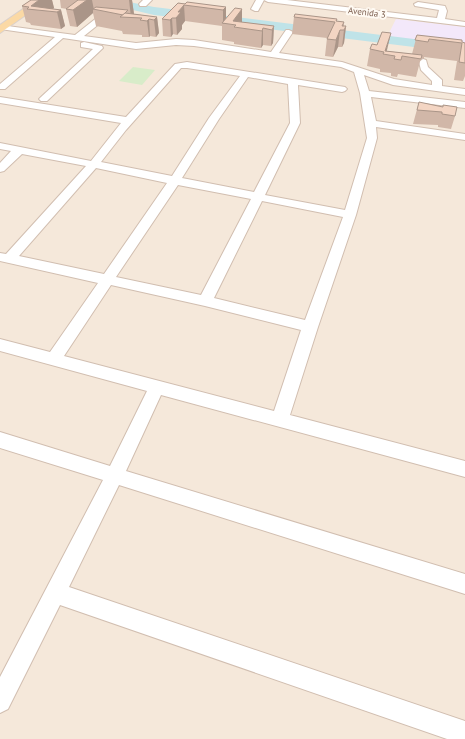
<svg xmlns="http://www.w3.org/2000/svg" width="465" height="739" viewBox="0 0 465 739" font-family="'PT Sans',sans-serif">
<rect width="100%" height="100%" fill="#fdf6ec"/>
<!-- residential -->
<rect fill="#f5e8da" x="0" y="0" width="465" height="739"/>
<!-- education -->
<path fill="#f3e8fa" d="M396,19L465,27V48L387,37Z"/>
<!-- green -->
<path fill="#d8ecc9" d="M133,67L155,70L142,85L119,81Z"/>
<g fill="none" stroke-linecap="round" stroke-linejoin="round">
<!-- river -->
<path fill="#bfe3e8" fill-rule="evenodd" d="M106,0H119L154,7L430,41L465,47V55L430,49L154,15L112,5Z"/>
<defs>
<g id="minor">
<path d="M143,0H152L146,6H140L139,4Z"/>
<path d="M256,0H264L258,11H255L251,9Z"/>
<path d="M264,0H287L437,18L439,10L415,6L414,4L418,2L445,6L447,11L445,19L465,22V26L268,2Z"/>
<path d="M99,16H116L120,18L116,20H104L84,36L136,43L176,39L194,40L271,52L286,30H289L293,32L279,53L342,62L394,79L432,85V81L421,70L419,62L423,59L426,60L428,67L442,80V86L465,89V95L393,85L364,75L369,91L465,102V108L371,97L376,121L465,134V140L376,127L377,138L356,215L318,327L290,415L465,461V477L161,395L126,471L465,574V594L119,485L69,587L465,721V739H447L60,605L8,709L0,713V677L103,480L0,448V432L110,466L147,391L0,351V339L50,352L98,283L0,261V253L6,254L86,166L22,154L4,171L0,172V163L11,151L0,149V143L91,161L121,123L0,103V97L126,117L175,64L187,62L345,87L347,89L345,91L342,92L298,85L300,123L265,195L345,210L367,138L360,93L354,72L341,67L194,46L176,45L136,49L63,38L5,89H0V84L55,37L0,29V25L75,35ZM181,68H187L240,76L209,118L172,176L101,162L126,130ZM248,77L288,84L290,123L254,192L182,178L219,119ZM96,168L167,183L104,274L19,256ZM178,185L251,199L201,295L116,277ZM262,201L343,217L305,320L214,298ZM111,285L205,306L301,330L274,411L64,356Z"/>
<path d="M84,42L102,46L103,48L47,101H41L39,99L41,97L93,49L81,47V43Z"/>
</g>
<path id="major" d="M36,0H47L0,33V25Z"/>
</defs>
<!-- minor casing -->
<use href="#minor" stroke="#d1beb0" stroke-width="2"/>
<!-- major casing -->
<use href="#major" stroke="#dad1cd" stroke-width="2"/>
<!-- minor -->
<use href="#minor" fill="#fff" fill-rule="evenodd"/>
<!-- major -->
<use href="#major" fill="#fbd9a5" fill-rule="evenodd"/>
</g>
<!-- wall -->
<g fill="#d1b7a8">
<path d="M31,0H52L54,8L53,9L61,10L65,26L61,29L31,25L30,23L26,22L22,6Z"/>
<path d="M60,0H132L134,14L157,17L159,33L156,37L150,36L149,37H142V35L123,34L122,31L96,26L93,13L77,27L70,26L66,9H67L61,8Z"/>
<path d="M178,3L226,7V19L242,9V22L274,26L273,43L271,46L263,45L261,48L234,44V42L222,40V26L185,21L182,25V29L177,35L173,34L171,37L163,36L162,19Z"/>
<path d="M294,17L337,19V21L344,22V26H346L344,43L342,47H338L333,57L325,56L327,38L292,34Z"/>
<path d="M417,35L465,43V76L463,81L454,80L457,61L424,57V59L421,58L416,77L398,74L397,77L391,76V73L380,72V69L367,66L370,49L412,54Z"/>
<path d="M419,102L455,116L451,129L438,127V125L413,124Z"/>
</g>
<!-- shaded-wall -->
<g fill="#aa9588">
<path d="M39,0H52L54,8L49,11L31,6Z"/>
<path d="M86,0H92L94,10L93,9V13L77,27L73,10Z"/>
<path d="M129,0H132L134,14L131,17Z"/>
<path d="M184,5L185,21L182,25V29L177,35L176,18L178,12Z"/>
<path d="M226,7V23L223,24V10Z"/>
<path d="M242,9V26L233,21Z"/>
<path d="M61,10L65,26L61,29L57,12Z"/>
<path d="M157,17L159,33L156,37L154,20Z"/>
<path d="M172,18L173,34L171,37L170,20Z"/>
<path d="M149,19L150,36L149,37L147,21Z"/>
<path d="M274,26L273,43L271,46L272,30Z"/>
<path d="M346,26L344,43L342,47L344,30Z"/>
<path d="M263,28V45L261,48L262,31Z"/>
<path d="M340,30L338,47L333,57L336,40Z"/>
<path d="M391,33L387,50L386,54L385,51Z"/>
</g>
<!-- building -->
<g fill="#f3d5c3" stroke="#aa9588">
<path d="M31,0H39L31,6L61,10L57,12L27,9L29,7L22,6Z"/>
<path d="M78,0H87L73,10L66,9Z"/>
<path d="M187,2L226,7L223,10L184,5L178,12H181L176,18H172L170,20L162,19L178,3L185,4Z"/>
<path d="M96,7L128,10L123,15L93,9Z"/>
<path d="M235,8L242,9L233,21L274,26L272,30L263,28L262,31L234,27L236,25L222,23Z"/>
<path d="M125,13L157,17L154,20L149,19L147,21L140,20L142,18L120,17Z"/>
<path d="M295,14L337,19L336,21L344,22L342,26H346L344,30H340L336,40L327,39L335,22L294,17Z"/>
<path d="M382,32L391,33L385,51L422,55L421,59L402,56L401,60L394,59L395,56L383,54L384,52L370,49L372,44L377,45Z"/>
<path d="M417,35L462,40V42L465,43V63L459,62L462,43L429,39L428,42L415,40Z"/>
<path d="M419,102L443,107V105L457,107L455,116L442,114V112L417,110Z"/>
</g>
<g text-anchor="middle" dominant-baseline="central" stroke-width="4" stroke-linejoin="round" paint-order="stroke">
<!-- far-street labels -->
<g font-size="9" fill="#7a5c4d" stroke="#fffaf3">
<text transform="translate(367 12) rotate(7)">Avenida 3</text>
</g>
</g>
</svg>
